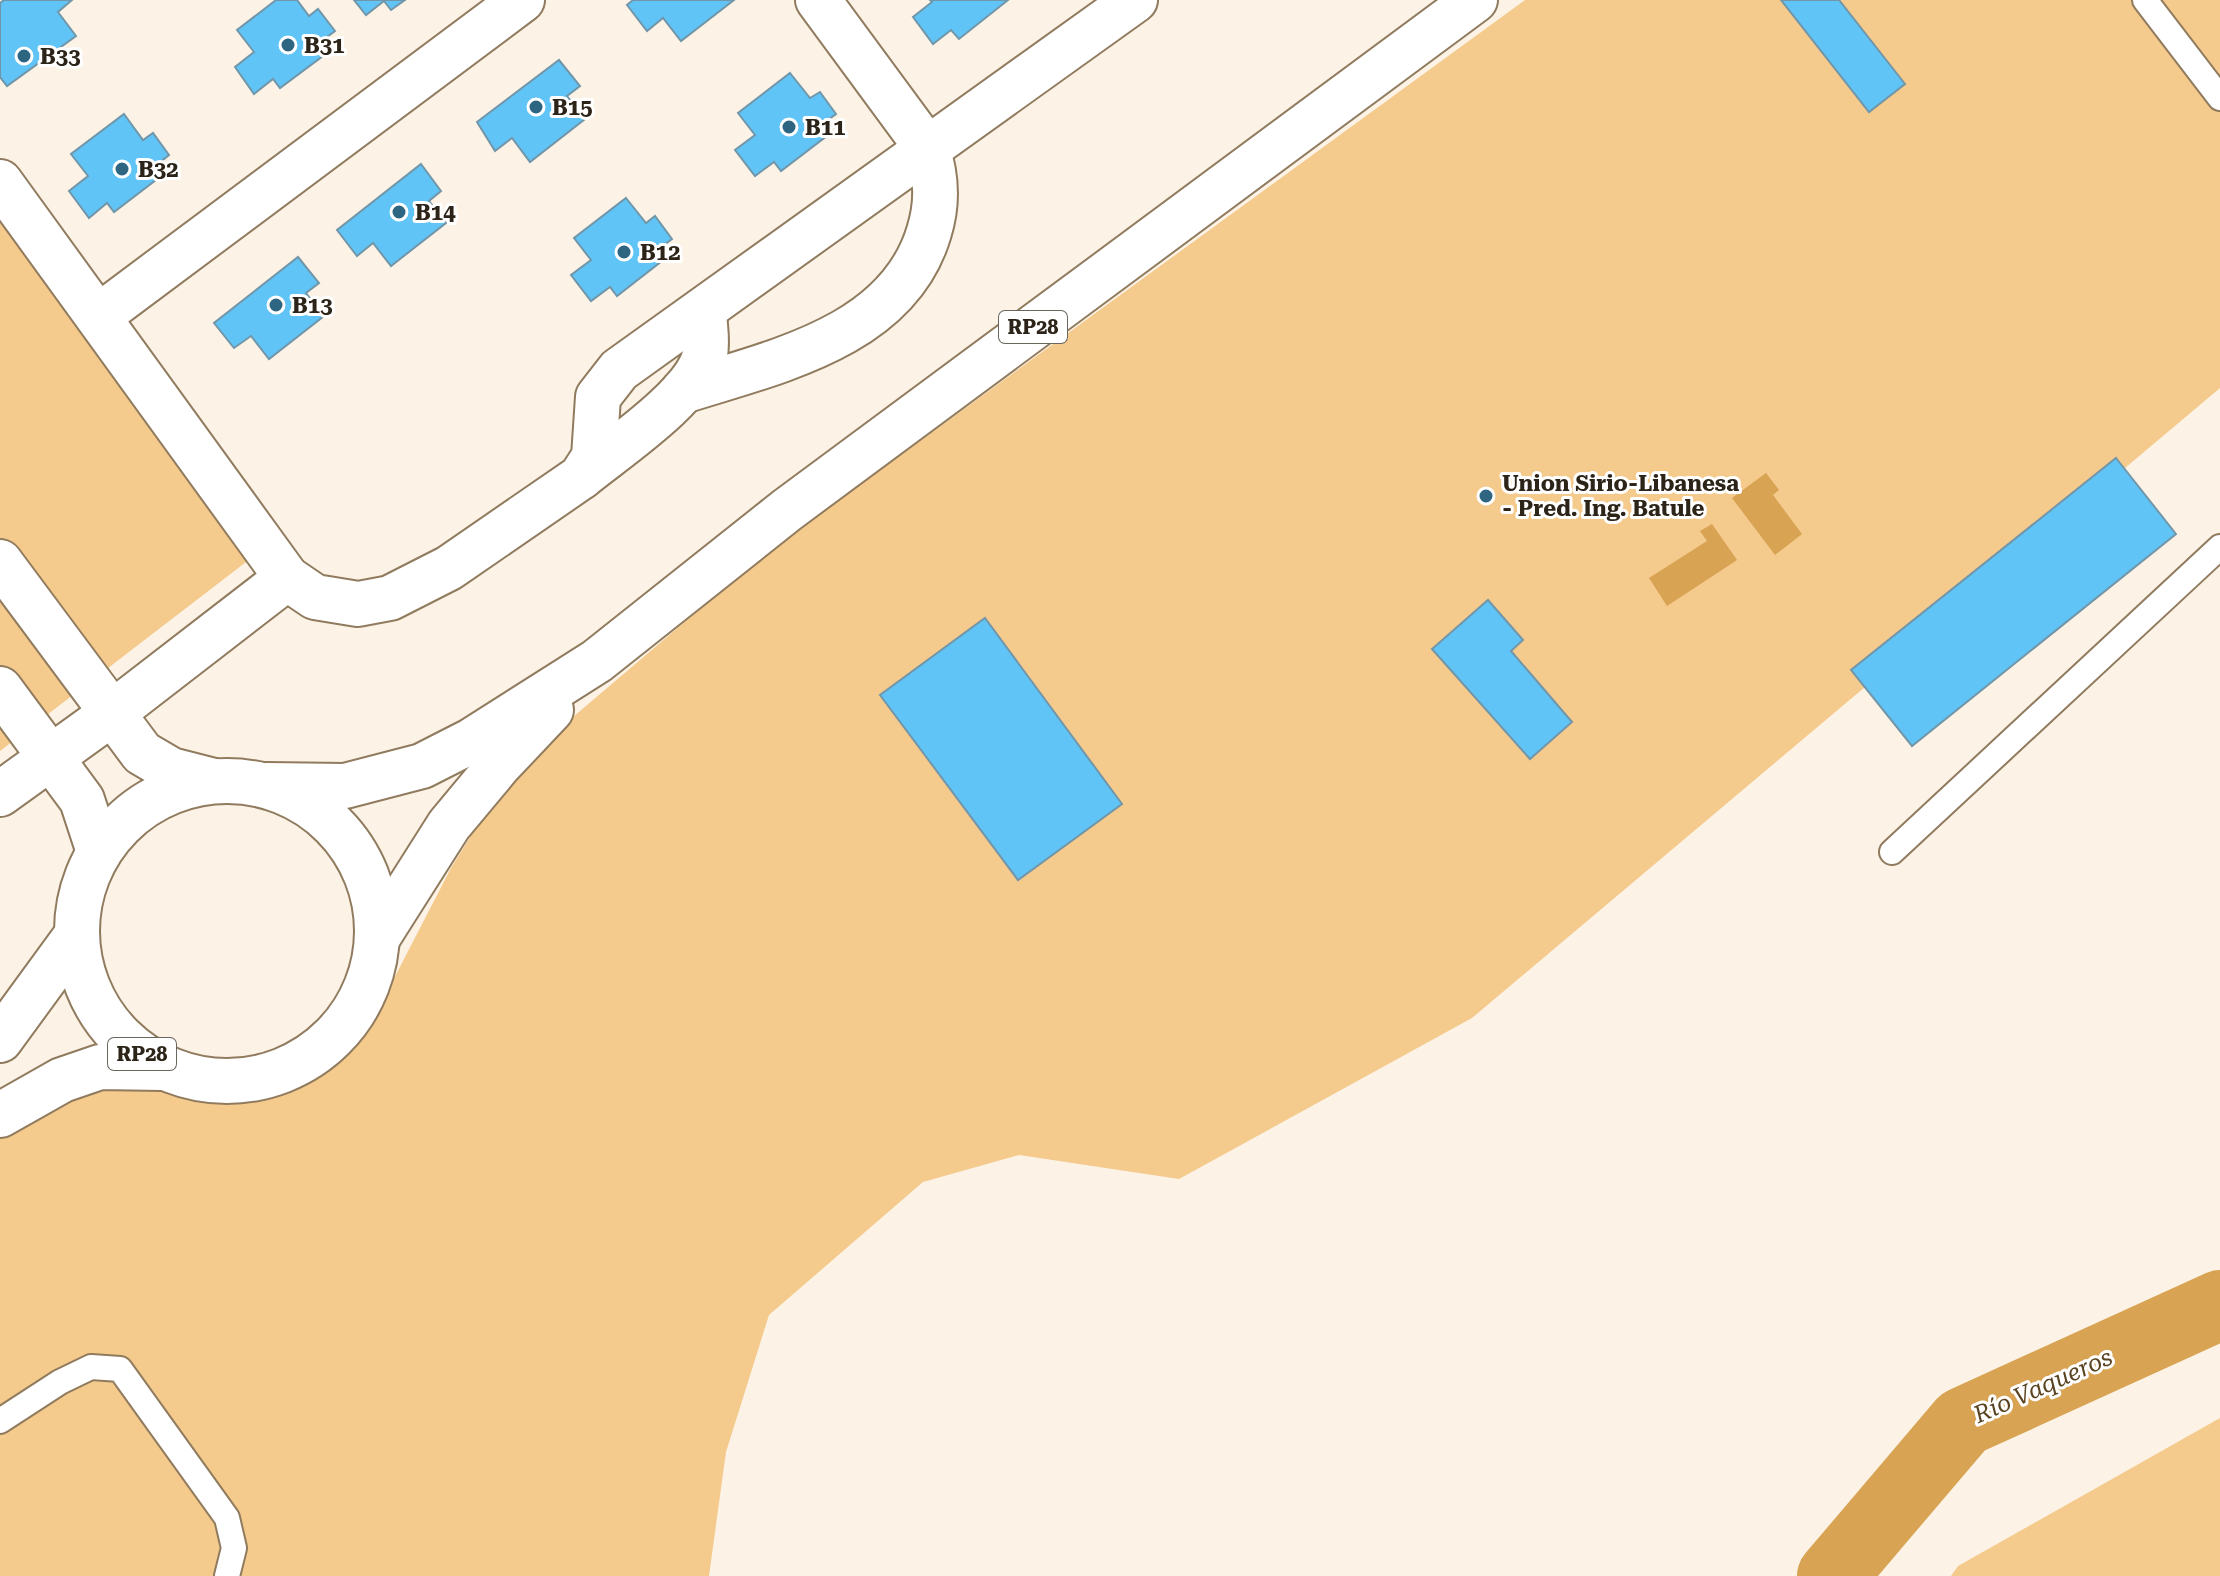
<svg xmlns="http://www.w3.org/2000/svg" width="2220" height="1576" viewBox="0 0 2220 1576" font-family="'Roboto Serif',serif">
<rect width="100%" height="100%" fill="#fcf3e6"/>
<!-- green -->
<g fill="#f4ca8d">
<path d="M1525,0H2220V388L1472,1018L1179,1179L1019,1155L923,1182L769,1315L726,1452L709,1576H0V1138L74,1088L146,1081L189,1093L265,1096L329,1069L372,1021L451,868L490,805L573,717L761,557Z"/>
<path d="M0,219L250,559L0,751Z"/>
<path d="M2220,1418V1576H1951L1958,1566Z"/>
</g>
<!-- water -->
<g fill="#d8a352">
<path d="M1766,473L1779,490L1773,495L1802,534L1775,555L1732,498Z"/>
<path d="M1712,524L1737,560L1667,606L1649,578L1707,541L1700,531Z"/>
</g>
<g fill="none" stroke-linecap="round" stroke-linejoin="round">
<!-- river -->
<path stroke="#d8a352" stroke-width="70" d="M1832,1576L1963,1422L2220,1305"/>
</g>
<!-- building -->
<g fill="#60c5f6" stroke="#7296a9" stroke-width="2">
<path d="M4,0H72L58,12L76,36L7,86L0,77V3Z"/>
<path d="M276,0H297L309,16L318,9L335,31L323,40L331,50L280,88L273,79L254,94L235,67L254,52L237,30Z"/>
<path d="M354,0H405L391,10L384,1L366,15Z"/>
<path d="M633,0H734L681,41L663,18L647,31L627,5Z"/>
<path d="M930,0H1008L959,39L951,30L933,44L913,17L932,2Z"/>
<path d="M1781,0H1839L1905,84L1869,112Z"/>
<path d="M559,60L580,86L567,96L585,119L530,162L512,138L495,151L477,122Z"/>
<path d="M790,73L810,98L820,92L836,114L824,123L832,132L781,171L774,162L755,176L735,150L755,135L738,113Z"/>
<path d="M124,114L143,140L153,133L169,155L158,164L165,173L114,212L107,203L89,218L69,191L88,176L71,154Z"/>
<path d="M421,164L441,191L429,201L446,223L391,266L373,243L357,256L337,230Z"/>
<path d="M626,198L646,223L655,216L672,239L660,248L667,257L617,296L610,287L591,301L571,275L591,260L574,238Z"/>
<path d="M298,257L319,283L306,293L324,316L269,359L251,336L234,348L214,323Z"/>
<path d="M2116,458L2176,534L1912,746L1851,670Z"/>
<path d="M1488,600L1523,640L1511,651L1572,722L1530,759L1432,649Z"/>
<path d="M985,618L1122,804L1018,880L880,695Z"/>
</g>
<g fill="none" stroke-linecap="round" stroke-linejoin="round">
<defs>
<g id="lane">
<path d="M2145,0L2220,98"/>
<path d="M1892,852L2220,547"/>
<path d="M0,1421L60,1382L91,1367L120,1369L227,1518L234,1548L227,1576"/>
</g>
<g id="street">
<path d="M0,182L287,578"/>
<path d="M99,316L522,0"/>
<path d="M683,391C774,362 898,337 929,232C938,203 937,177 927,148L818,0"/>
<path d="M581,477C615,449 696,396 705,354C708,340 704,323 704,310"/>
<path d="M0,794L111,714L287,578L315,597L358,604L390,598L449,568L581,477L594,457L598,397L619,370L1135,0"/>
</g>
<g id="secondary">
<path d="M0,562L142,753L171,770L214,781"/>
<path d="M0,689L82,800L99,852"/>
</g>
<g id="primary">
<circle cx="227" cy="931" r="150"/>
<path d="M267,785L345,786L422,766L471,741L597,661L787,510L1475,0"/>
<path d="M378,937L449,825L499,765L551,710"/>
<path d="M0,1040L76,936"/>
<path d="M0,1115L62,1080L100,1067L163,1068"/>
</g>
</defs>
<!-- lane casing -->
<use href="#lane" stroke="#907b5e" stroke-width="28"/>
<!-- street casing -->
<use href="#street" stroke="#907b5e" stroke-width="48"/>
<!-- secondary casing -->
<use href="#secondary" stroke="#907b5e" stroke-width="48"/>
<!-- primary casing -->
<use href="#primary" stroke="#907b5e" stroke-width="48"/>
<!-- lane -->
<use href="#lane" stroke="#fff" stroke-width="24"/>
<!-- street -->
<use href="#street" stroke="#fff" stroke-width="44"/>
<!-- secondary -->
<use href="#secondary" stroke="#fff" stroke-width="44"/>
<!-- primary -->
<use href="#primary" stroke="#fff" stroke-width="44"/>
</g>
<!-- markers -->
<g fill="#2e6580" stroke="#fff" stroke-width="3">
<circle cx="288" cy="45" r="8"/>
<circle cx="24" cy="56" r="8"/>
<circle cx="536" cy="107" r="8"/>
<circle cx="789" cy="127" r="8"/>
<circle cx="122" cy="169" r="8"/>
<circle cx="399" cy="212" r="8"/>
<circle cx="624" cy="252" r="8"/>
<circle cx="276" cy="305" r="8"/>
<circle cx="1486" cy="496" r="8"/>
</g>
<g text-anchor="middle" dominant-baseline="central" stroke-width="6" stroke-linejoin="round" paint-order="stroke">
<!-- shield labels -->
<g fill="#fff" stroke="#6b665d" stroke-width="2">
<rect x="999" y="311" width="68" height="32" rx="6"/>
<rect x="108" y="1038" width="68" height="32" rx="6"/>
</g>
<g font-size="20" font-weight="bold" fill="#2c2418">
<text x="1033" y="327">RP28</text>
<text x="142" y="1054">RP28</text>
</g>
<!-- poi labels -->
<g font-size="22" font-weight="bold" fill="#2c2418" stroke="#fff" text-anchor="start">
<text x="304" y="45">B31</text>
<text x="40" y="56">B33</text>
<text x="552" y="107">B15</text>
<text x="805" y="127">B11</text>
<text x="138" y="169">B32</text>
<text x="415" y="212">B14</text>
<text x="640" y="252">B12</text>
<text x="292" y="305">B13</text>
<text x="1502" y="483">Union Sirio-Libanesa<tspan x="1502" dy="25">- Pred. Ing. Batule</tspan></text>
</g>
<!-- water labels -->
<g font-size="24" font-style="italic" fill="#594320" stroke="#fff">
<text transform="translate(2043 1386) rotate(-24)">Río Vaqueros</text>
</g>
</g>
</svg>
